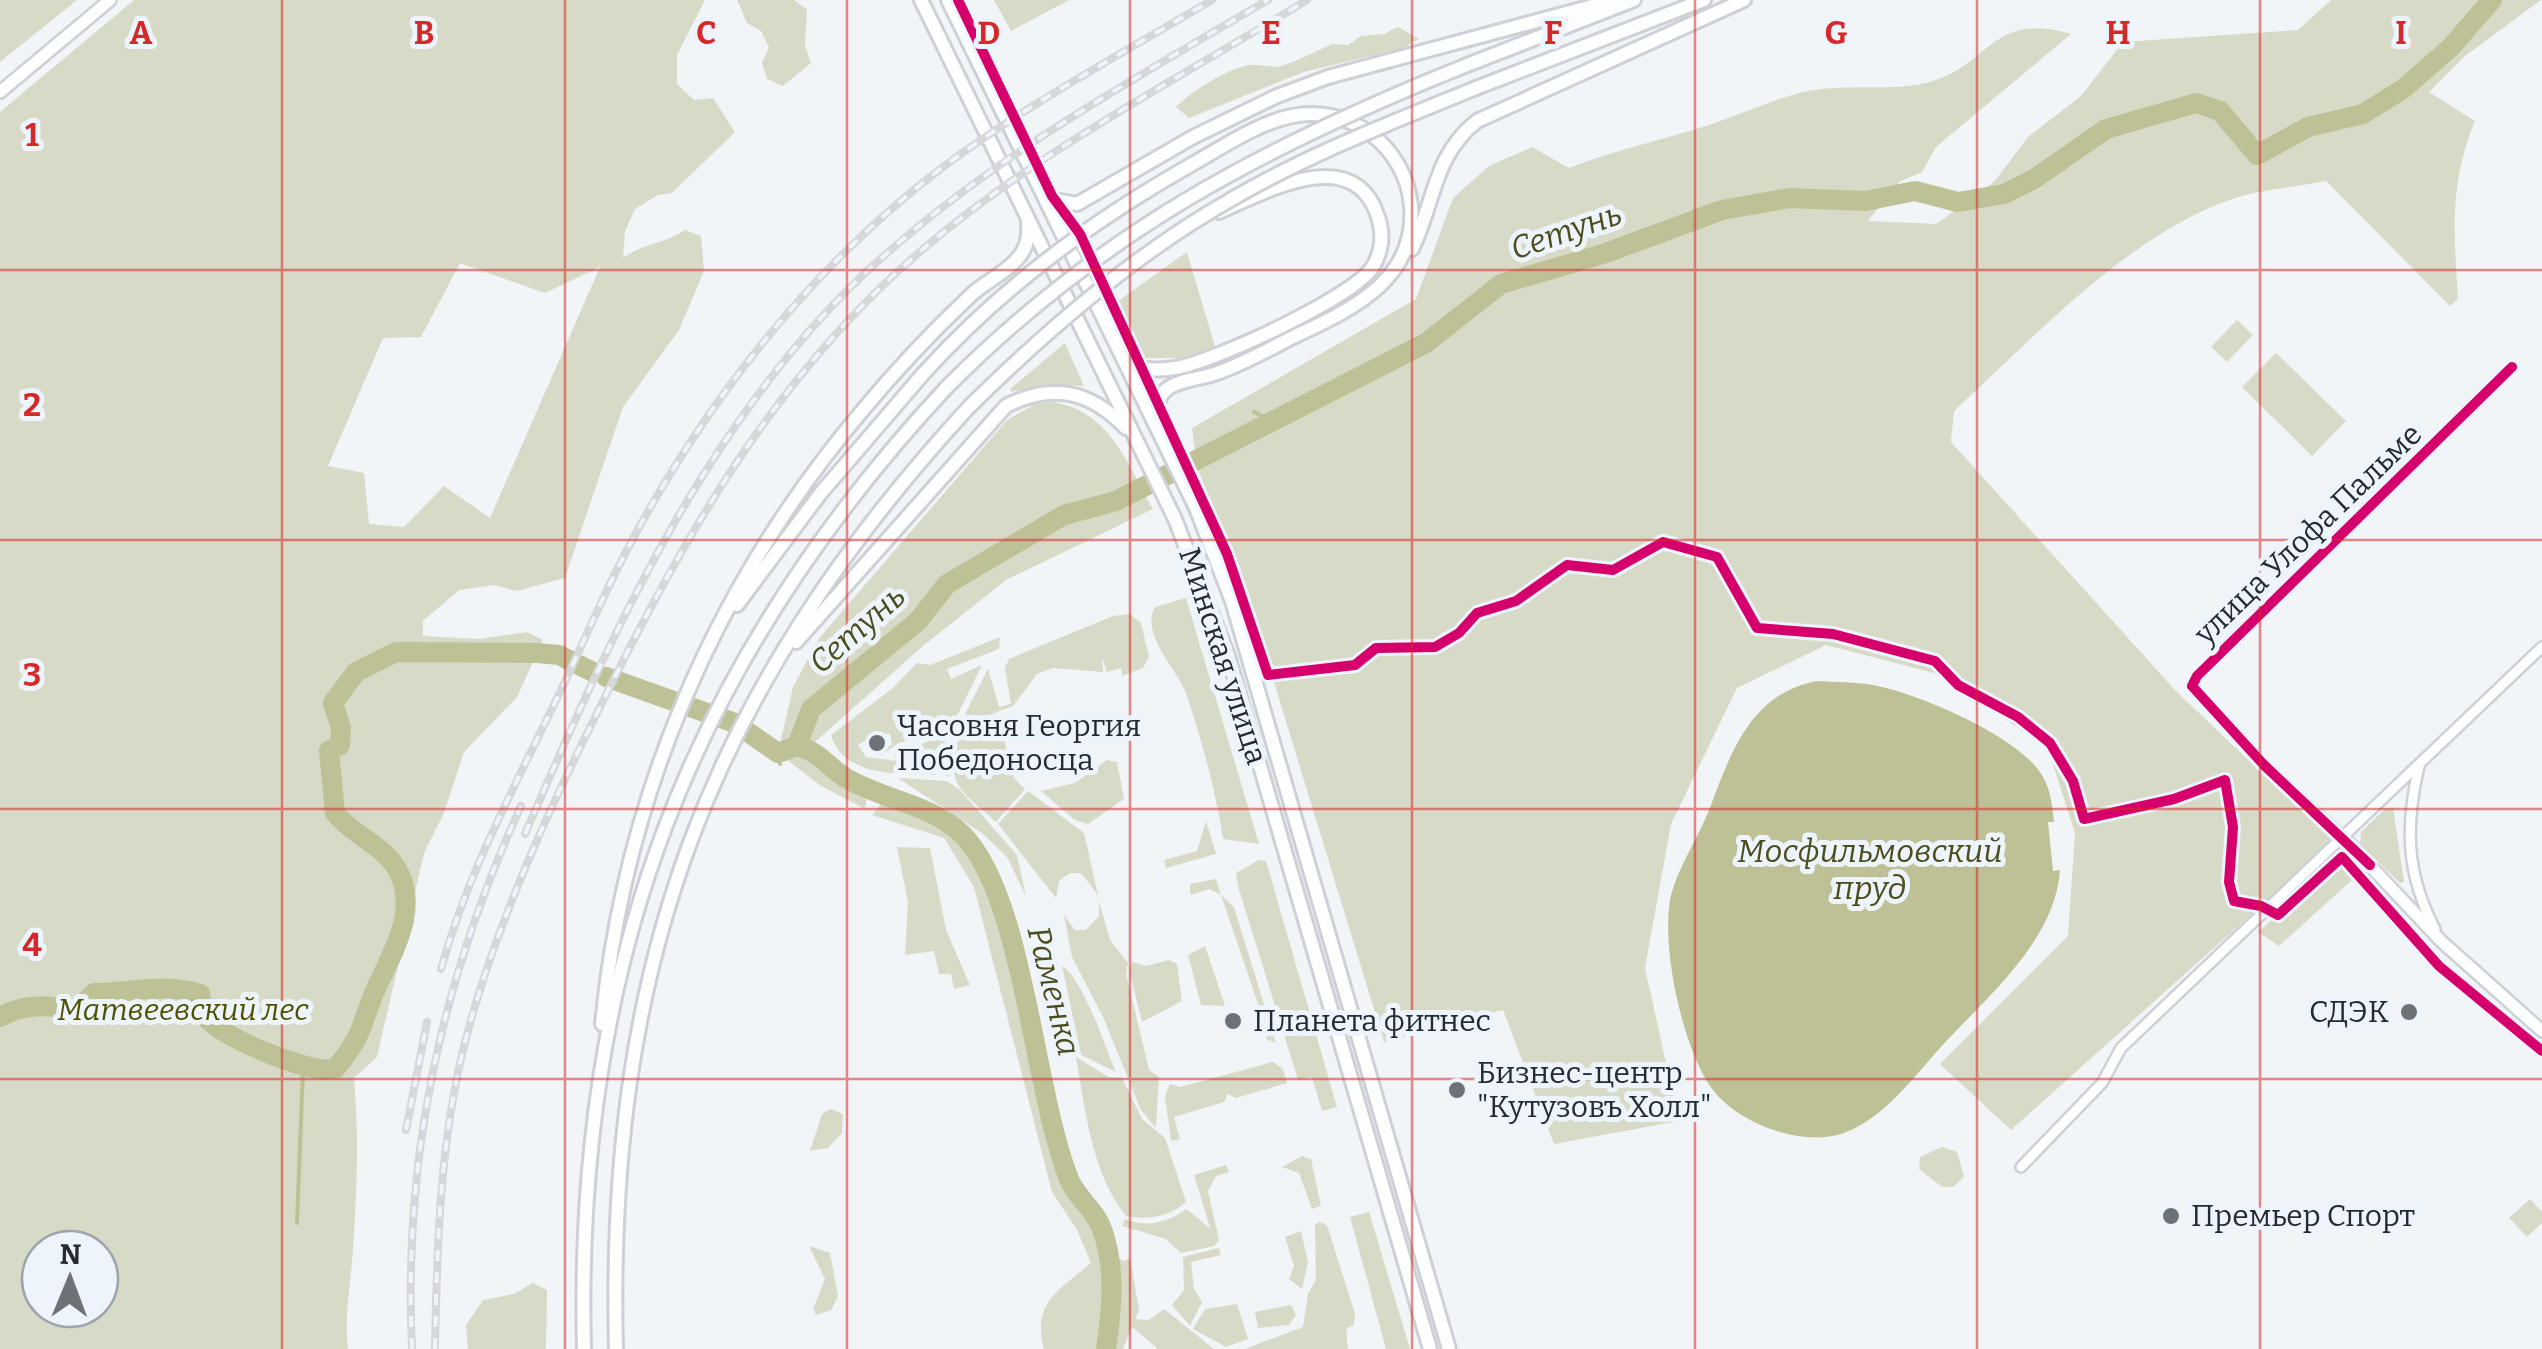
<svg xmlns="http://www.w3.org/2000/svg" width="2542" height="1349" viewBox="0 0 2542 1349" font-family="Bitter,serif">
<rect width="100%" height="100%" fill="#f2f5f8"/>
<!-- green -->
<g fill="#d7dac6" fill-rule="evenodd">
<path d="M0,0H77L0,62Z"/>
<path d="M134,0H705L677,55V84L694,100L713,98L735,132L672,193L658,195L635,209L625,231L623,258C643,243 665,244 685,230L701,236L704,271L679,330L623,407L565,578L517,591L494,585L459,590L423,621V636L478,639L527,632L543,640L517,697L464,752L444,813L424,853L377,1057L354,1078C359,1134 357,1192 353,1249C351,1283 344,1314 348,1349H0V112ZM460,263L545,293L600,267L490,518L444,486L404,527L369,524L364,473L328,466L383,338L421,337ZM40,1249H100V1309H40Z"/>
<path d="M737,0H794L807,9L805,45L811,63L783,86L767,79L762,63L769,47L761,31L747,23Z"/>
<path d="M994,0H1069L1011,31Z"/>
<path d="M2331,0H2541L2465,56L2429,92L2475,121C2449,184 2454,233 2458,299L2450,306L2326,181C2296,187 2263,189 2235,198C2128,234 2035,337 1954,411L1951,442L2175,690L2333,841L2011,1130L1940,1064L2068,936L2075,833L2048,749L1942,675L1826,645L1737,688L1671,824L1645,968L1679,1121L1554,1144L1503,1010L1384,1042L1247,594L1197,467L1192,428L1416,299L1453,198L1489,166L1532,147L1569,168C1615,150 1662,140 1709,125C1740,115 1771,100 1803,92C1844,83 1887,92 1926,83C1989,68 1991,10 2071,34L1936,147L1922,172L1899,182L1868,221L1936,224L1994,182L2028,137L2081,96L2123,42L2298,30Z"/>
<path d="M1398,27L1419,39L1403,48L1304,72L1189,118L1176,107C1192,91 1221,73 1244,66C1255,63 1265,66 1275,67C1286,67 1323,48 1332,44L1348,45L1361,36L1384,34Z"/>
<path d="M1187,252L1215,347L1180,358H1140L1114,304Z"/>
<path d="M2237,320L2253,335L2227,362L2211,347Z"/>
<path d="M1065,343L1084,386L1046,384L1012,392L1010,389Z"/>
<path d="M2276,353L2346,421L2312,456L2242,387Z"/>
<path d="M1052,402C1109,410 1127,463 1153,509L1006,580L923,646L814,743L869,782L865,809L821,786L778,753L793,687L820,637L1007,420L1035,404Z"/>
<path d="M1186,598L1259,844L1223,839C1216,791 1201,738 1186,693C1177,669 1140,634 1155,607Z"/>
<path d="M1130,614L1141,623L1149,657L1143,668L1122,676L1121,668L1107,672L1102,658L1103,672L1053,668L1037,674L1013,706L959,726L988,669L999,707L1011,704L1005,668L1009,659L1113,616Z"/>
<path d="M1000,637L999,649L947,669L951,679L982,665L951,728L899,743L881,755L869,753L892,745L890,734L877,733L858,745L866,757L920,764L936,775C902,774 842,777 831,735L893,688L917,663L930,665Z"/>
<path d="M998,716L1014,778L1025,789L996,822C985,811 961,795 956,780C945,746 966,721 998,716Z"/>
<path d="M945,735L949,777L925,764L893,755Z"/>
<path d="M1107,760L1117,762L1124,799L1088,824L1075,820L1041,791L1075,783Z"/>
<path d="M898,778L947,781L960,790L1017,855L1026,896L1007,857L983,834Z"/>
<path d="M1028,791L1084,833L1098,895L1081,873H1070L1059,881L1056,898L998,824Z"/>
<path d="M886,798L938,816L963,835L987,870L1011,935L1032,1046L1070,1182L1102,1227L1106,1251L1123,1261L1130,1258L1139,1310L1135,1319L1149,1320L1164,1309L1214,1349H1158L1132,1327L1123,1349H1044C1031,1302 1060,1290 1091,1263L1077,1230L1052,1192L974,887L944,838L872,815Z"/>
<path d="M2393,808L2404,882L2400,883L2360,844L2361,832L2385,809Z"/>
<path d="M1206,821L1216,854L1166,868L1164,860L1197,851Z"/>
<path d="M897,847L930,848L946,930L970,985L954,989L951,974H939L934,951L905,955L908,902Z"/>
<path d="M1259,860L1266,861L1337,1107L1322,1111L1312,1077L1298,1080L1238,886L1236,873Z"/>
<path d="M2337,863L2352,880L2279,946L2258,932Z"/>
<path d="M1216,879L1221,895L1234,907L1276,1043L1266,1039L1268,1033L1221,895L1210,889L1190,895V884Z"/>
<path d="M1099,901L1110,940L1128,963L1126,973L1149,1070L1159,1077L1156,1128L1141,1110L1103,1017L1072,957L1064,915L1075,930H1086L1099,916Z"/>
<path d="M1205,946L1225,1006L1201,1005L1188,955Z"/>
<path d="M1169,960L1177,964L1182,1001L1142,1022L1130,973L1132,962L1146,966Z"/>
<path d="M1062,966C1083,978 1105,1047 1116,1072L1081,1055Z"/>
<path d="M1076,1057L1109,1077L1122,1078L1142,1119L1165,1138L1186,1202C1170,1217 1147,1220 1126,1216C1092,1174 1085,1109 1076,1057Z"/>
<path d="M1273,1062L1283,1069L1287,1083L1236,1098L1228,1094L1224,1102L1174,1117L1180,1139L1171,1141L1165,1096L1170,1084L1180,1087Z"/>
<path d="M830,1109L843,1114L842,1133L828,1148L810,1151L822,1114Z"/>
<path d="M1942,1147L1957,1152L1964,1177L1953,1187H1942L1919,1169L1920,1157Z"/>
<path d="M1302,1156L1311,1159L1321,1206L1312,1209L1299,1173L1282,1167Z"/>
<path d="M1226,1165L1229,1172L1216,1176L1208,1191L1219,1240L1214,1246L1181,1253L1166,1239L1122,1226L1125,1219C1146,1228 1167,1223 1186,1209L1210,1228L1194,1175Z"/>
<path d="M2530,1199L2542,1212V1223L2527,1237L2509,1218Z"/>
<path d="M1369,1212L1410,1349H1386L1350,1217Z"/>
<path d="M1319,1222L1327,1225L1355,1314L1354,1325L1346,1329L1348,1349H1245L1303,1327L1308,1294L1316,1280L1315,1225Z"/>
<path d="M1301,1231L1308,1262L1302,1289L1289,1279L1294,1266L1285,1237Z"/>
<path d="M809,1246L830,1253L838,1296L831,1310L816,1315L813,1309L825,1279Z"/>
<path d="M1219,1248L1221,1255L1191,1262L1194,1289L1202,1302L1190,1326L1172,1305L1184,1290L1183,1257Z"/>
<path d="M533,1283L547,1290L546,1349H468L466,1325L483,1300L514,1294Z"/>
<path d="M1237,1304L1248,1339L1226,1347L1193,1329L1205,1309Z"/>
<path d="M1291,1305L1296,1315L1289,1325L1258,1328L1255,1312Z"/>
</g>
<!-- water -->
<path fill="#bec196" d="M1818,681C1836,682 1855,682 1873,685C1917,693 2022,737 2043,777C2051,791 2052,806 2054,822H2048L2053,871L2060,870C2055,942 1986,997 1940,1048C1913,1078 1884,1118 1844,1133C1802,1148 1735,1123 1710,1086C1682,1045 1660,944 1671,895C1679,865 1700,835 1711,805C1732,749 1753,692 1818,681Z"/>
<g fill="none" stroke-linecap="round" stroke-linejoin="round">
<!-- stream -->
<g stroke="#bec196" stroke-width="4">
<path d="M1254,412L1270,420"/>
<path d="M778,753L780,764"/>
<path d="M297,1223L303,1069"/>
</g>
<!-- river -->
<g stroke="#bec196" stroke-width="20">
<path d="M606,677L735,723L778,753L797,746L811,709L918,621L947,584L1064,515L1116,501L1426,343L1501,284L1606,253L1722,210L1790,198L1865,201L1915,191L1958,202L2004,194L2034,179L2106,129L2196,103L2220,111L2257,155L2308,127L2363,114L2403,89L2450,48L2492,0"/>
<path d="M797,746C821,752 827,767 846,778C883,800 931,804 962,834C1024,896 1033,1089 1069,1179C1076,1197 1096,1211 1102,1229C1116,1268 1112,1310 1106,1349"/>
<path d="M0,1017C23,1004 50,1004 76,1011L94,993C130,993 165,982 200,994C202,1000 202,1011 206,1017C219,1037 316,1077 336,1068C362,1036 360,1029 374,993C390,956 421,911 397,869C381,843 352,835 335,813L329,751L340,745L341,728L333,703L356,672L396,652L537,653L559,655L593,672"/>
</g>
<defs>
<g id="minor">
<path d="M2419,766C2405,826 2406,874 2435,929"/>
<path d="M2345,839L2264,765L2192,686L2197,676L2512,367"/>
<path d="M2021,1167L2102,1083L2121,1048L2542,647"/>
</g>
<g id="tertiary">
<path d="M0,92L110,0"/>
<path d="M2345,839L2441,941L2542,1031"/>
</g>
<g id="secondary">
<path d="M921,0L1175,519L1228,656L1430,1349"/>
<path d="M948,0L1196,508L1232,601L1449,1349"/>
<path d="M1467,65L1634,0"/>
<path d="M1476,88L1704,0"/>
<path d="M1043,192L1049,199L1077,204L1193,137L1277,96L1328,77L1615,0"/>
<path d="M1412,249C1435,202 1433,156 1477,121L1744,0"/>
<path d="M1124,358C1139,371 1157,371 1175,368C1213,362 1351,298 1372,268C1382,253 1384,234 1378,217C1354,142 1265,192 1219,212"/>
<path d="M1157,425C1156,412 1156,398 1167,389C1180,379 1202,379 1217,373C1243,364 1268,350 1293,337C1350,310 1417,281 1411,206C1406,147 1350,104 1292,116C1258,123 1226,145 1196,162"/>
<path d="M737,605L820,494L923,374"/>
<path d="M796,642L1006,406C1053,382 1090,391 1126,428"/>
<path d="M602,1024C624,797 715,585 862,411C895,371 933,331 971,295C986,281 1013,269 1023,251C1028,242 1029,232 1028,222"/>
<path d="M584,1349C574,968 687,666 947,387"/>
<path d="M616,1349C606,965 708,691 969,407"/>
</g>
</defs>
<!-- minor casing -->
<use href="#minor" stroke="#cdd1d6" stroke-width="14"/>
<!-- tertiary casing -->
<use href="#tertiary" stroke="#cdd1d6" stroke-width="16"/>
<!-- secondary casing -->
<use href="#secondary" stroke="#cdd1d6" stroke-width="18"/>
<!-- minor -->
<use href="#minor" stroke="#fdfefe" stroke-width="9"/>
<!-- tertiary -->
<use href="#tertiary" stroke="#fdfefe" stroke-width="11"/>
<!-- secondary -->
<use href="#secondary" stroke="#fdfefe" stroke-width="12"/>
<defs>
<g id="rail">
<path d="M525,834C610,637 704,426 863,275C983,162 1127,83 1268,0"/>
<path d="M441,969C470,866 515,787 560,692C583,644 603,595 628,548C705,402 811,267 943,167C1028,104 1121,54 1212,0"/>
<path d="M406,1130L427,1022"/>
<path d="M412,1349C403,1158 441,980 521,806"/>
<path d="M435,1349C437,1239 440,1127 471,1020C501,914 548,812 597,713C681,541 774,376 922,250C1039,150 1177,80 1307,0"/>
</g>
</defs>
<!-- rail casing -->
<use href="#rail" stroke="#d6d7d9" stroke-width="8"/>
<!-- rail -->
<use href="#rail" stroke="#eef4fc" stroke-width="4" stroke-dasharray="11" stroke-linecap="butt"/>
<defs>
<g id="secondary-bridge">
<path d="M923,374C1003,286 1093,220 1196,162"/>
<path d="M947,387C1102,231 1265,146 1467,65"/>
<path d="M969,407C1048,329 1135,254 1232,199C1309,154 1393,122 1476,88"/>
</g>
</defs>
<!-- secondary-bridge casing -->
<use href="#secondary-bridge" stroke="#cdd1d6" stroke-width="18" stroke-linecap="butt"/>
<!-- secondary-bridge -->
<use href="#secondary-bridge" stroke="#fdfefe" stroke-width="12"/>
<defs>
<g id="cycleway">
<path d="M958,0L1052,196L1080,234L1227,554L1268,675L1355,665L1376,648L1435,647L1459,633L1477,613L1516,601L1567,565L1613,570L1663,542L1717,557L1757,628L1833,634L1935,661L1958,685L2018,717L2050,743L2073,781L2084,819L2174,799L2225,780L2233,827L2229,882L2234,901L2261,906L2278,915L2342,857L2439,966L2542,1051"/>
<path d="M2370,865L2264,765L2192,686L2197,676L2512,367"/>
</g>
</defs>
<!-- cycleway casing -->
<use href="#cycleway" stroke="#eef4fc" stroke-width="16"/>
<!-- cycleway -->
<use href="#cycleway" stroke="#d6006c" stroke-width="10"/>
</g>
<!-- grid -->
<path fill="none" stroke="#d62828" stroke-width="2.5" stroke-opacity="0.55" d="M282,0V1349M565,0V1349M847,0V1349M1130,0V1349M1412,0V1349M1695,0V1349M1977,0V1349M2260,0V1349M0,270H2542M0,540H2542M0,809H2542M0,1079H2542"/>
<!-- markers -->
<g fill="#6d7277" stroke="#eef4fc" stroke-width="4">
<circle cx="877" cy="743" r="10"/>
<circle cx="2409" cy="1012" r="10"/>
<circle cx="1233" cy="1021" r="10"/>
<circle cx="1457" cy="1090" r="10"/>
<circle cx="2171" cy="1216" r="10"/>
</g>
<g text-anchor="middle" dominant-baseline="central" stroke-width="10" stroke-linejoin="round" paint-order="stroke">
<!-- street labels -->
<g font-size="30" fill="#252b32" stroke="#eef4fc">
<text transform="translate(2308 534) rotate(-44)">улица Улофа Пальме</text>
<text transform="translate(1223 656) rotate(72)">Минская улица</text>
</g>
<!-- poi labels -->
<g font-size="30" fill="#252b32" stroke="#eef4fc" text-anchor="start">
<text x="897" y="726">Часовня Георгия<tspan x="897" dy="34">Победоносца</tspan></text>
<text x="2389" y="1012" text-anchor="end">СДЭК</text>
<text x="1253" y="1021">Планета фитнес</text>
<text x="1477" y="1073">Бизнес-центр<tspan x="1477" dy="34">"Кутузовъ Холл"</tspan></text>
<text x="2191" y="1216">Премьер Спорт</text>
</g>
<!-- park labels -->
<g font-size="30" font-style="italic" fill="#4f5100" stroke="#eef4fc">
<text x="183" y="1010">Матвеевский лес</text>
</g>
<!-- water labels -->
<g font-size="32" font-style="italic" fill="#4b4d1d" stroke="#eef4fc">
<text transform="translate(1566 231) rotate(-19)">Сетунь</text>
<text transform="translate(857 629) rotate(-41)">Сетунь</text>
<text x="1870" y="851">Мосфильмовский<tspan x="1870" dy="37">пруд</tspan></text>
<text transform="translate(1054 991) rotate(76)">Раменка</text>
</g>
</g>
<g font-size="32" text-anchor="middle" font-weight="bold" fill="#d62828" stroke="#eef4fc" stroke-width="10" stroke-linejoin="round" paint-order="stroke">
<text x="141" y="44">A</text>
<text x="424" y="44">B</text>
<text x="706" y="44">C</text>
<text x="989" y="44">D</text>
<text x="1271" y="44">E</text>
<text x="1553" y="44">F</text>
<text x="1836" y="44">G</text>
<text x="2118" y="44">H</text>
<text x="2401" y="44">I</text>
<text x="32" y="146">1</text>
<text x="32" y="416">2</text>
<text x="32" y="686">3</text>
<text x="32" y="956">4</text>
</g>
<!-- north arrow -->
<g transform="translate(70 1279) rotate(1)"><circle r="48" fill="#eef4fc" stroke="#9ea4ab" stroke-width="2.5"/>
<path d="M0-8L18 38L0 25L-18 38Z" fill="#6d7277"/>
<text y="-15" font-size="28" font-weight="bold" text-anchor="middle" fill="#252b32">N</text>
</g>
</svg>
